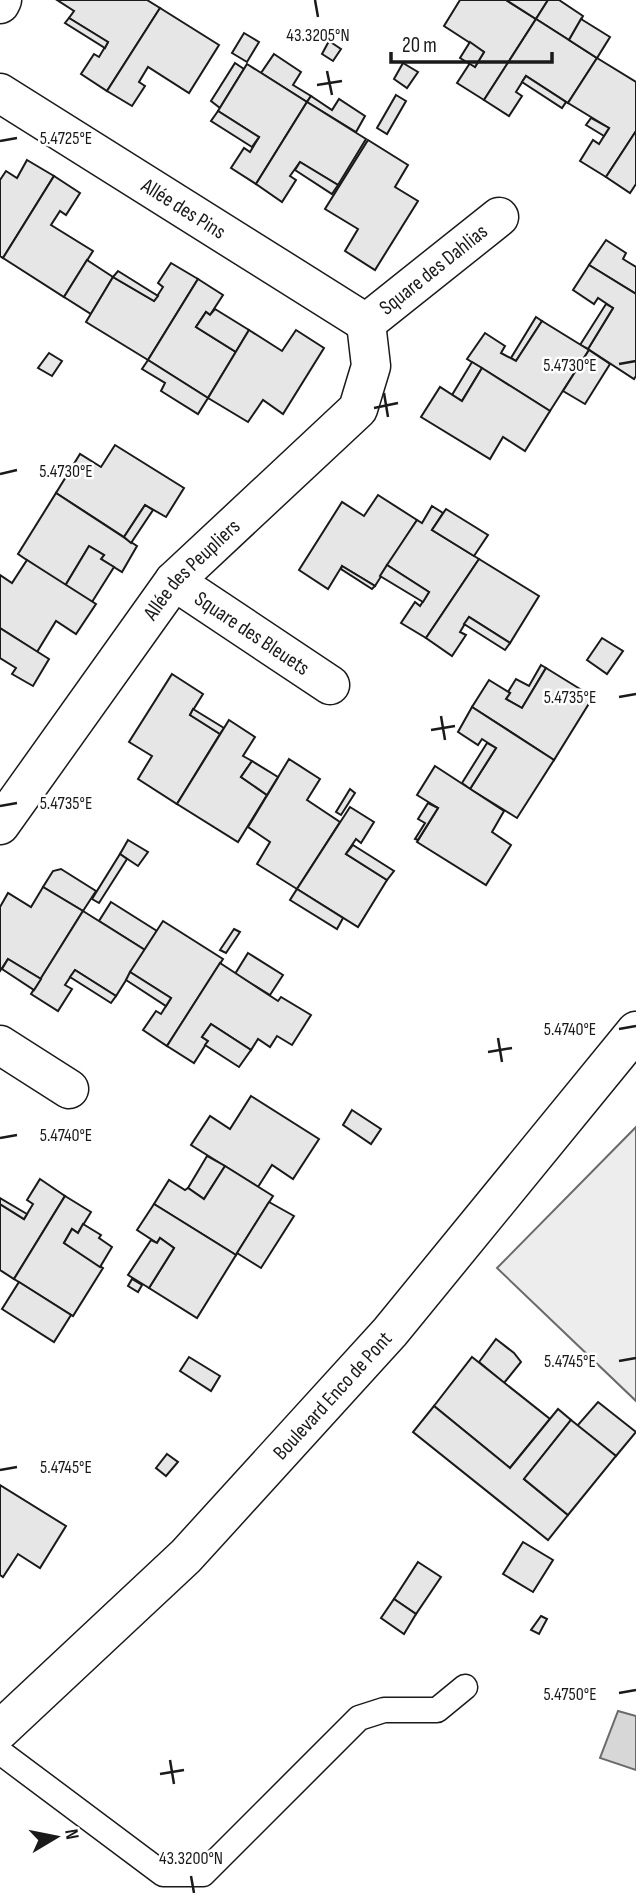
<svg xmlns="http://www.w3.org/2000/svg" width="636" height="1893" viewBox="0 0 636 1893" font-family="'Sofia Sans Condensed',sans-serif">
<rect width="100%" height="100%" fill="#fff"/>
<!-- built -->
<path fill="#ededed" stroke="#6a6a6a" stroke-width="2" d="M636,1127V1401L497,1268Z"/>
<!-- water -->
<path fill="#d7d7d7" stroke="#6a6a6a" stroke-width="2" d="M618,1711L636,1716V1770L600,1758Z"/>
<!-- building -->
<g fill="#e6e6e6" stroke="#1a1a1a" stroke-width="2">
<path d="M57,0H147L160,8L107,91L81,74L94,54L99,57L108,42L69,18L74,11Z"/>
<path d="M460,0H506L536,19L484,100L457,83L470,63L475,67L484,52L444,26Z"/>
<path d="M506,0H548L536,19Z"/>
<path d="M548,0H559L583,16L569,40L536,19Z"/>
<path d="M160,8L219,45L189,93L148,67L139,82L145,86L132,106L107,91Z"/>
<path d="M69,18L108,42L105,48L65,23Z"/>
<path d="M536,19L597,58L568,103L526,76L516,92L522,96L509,116L484,100Z"/>
<path d="M581,19L610,37L597,58L569,40Z"/>
<path d="M244,33L259,42L247,62L232,53Z"/>
<path d="M329,41L341,49L333,61L322,54Z"/>
<path d="M470,42L484,52L475,67L460,58Z"/>
<path d="M274,54L301,72L293,85L311,96L307,102L261,73Z"/>
<path d="M597,58L636,82V131L606,177L580,161L593,140L599,144L609,128L568,103Z"/>
<path d="M235,63L244,69L220,108L211,101Z"/>
<path d="M403,63L418,72L407,88L394,79Z"/>
<path d="M247,64L307,102L256,184L231,168L244,148L250,152L259,137L218,111Z"/>
<path d="M526,76L566,102L562,108L522,82Z"/>
<path d="M396,95L406,101L387,134L377,128Z"/>
<path d="M311,96L332,110L339,99L365,116L356,132L307,102Z"/>
<path d="M307,102L366,139L338,185L300,162L290,176L296,180L282,202L256,184Z"/>
<path d="M218,111L259,137L252,147L211,121Z"/>
<path d="M591,118L609,128L604,136L586,125Z"/>
<path d="M636,131V184L630,193L606,177Z"/>
<path d="M368,140L408,165L395,187L418,201L375,270L345,251L358,229L325,209Z"/>
<path d="M27,160L54,176L3,258L0,256V180L6,171L17,178Z"/>
<path d="M300,162L338,185L332,194L295,170Z"/>
<path d="M54,176L80,193L66,215L60,211L51,225L93,251L64,297L3,258Z"/>
<path d="M606,240L626,253L623,259L636,267V294L589,265Z"/>
<path d="M87,260L113,277L91,314L64,297Z"/>
<path d="M171,263L198,279L148,360L86,322L113,277L154,301L163,287L158,283Z"/>
<path d="M589,265L636,294V376L634,379L588,349L613,308L598,298L594,304L573,290Z"/>
<path d="M118,271L158,296L154,301L113,277Z"/>
<path d="M198,279L223,295L210,315L206,312L196,327L236,352L208,398L148,360Z"/>
<path d="M606,304L613,308L588,349L580,345Z"/>
<path d="M215,309L249,330L236,352L196,327L206,312L210,315Z"/>
<path d="M536,317L542,321L516,361L511,358Z"/>
<path d="M542,321L589,350L550,411L467,359L485,333L505,346L501,353L516,361Z"/>
<path d="M249,330L282,351L296,330L324,348L283,414L263,400L248,422L208,398Z"/>
<path d="M589,350L610,364L585,404L563,391Z"/>
<path d="M49,353L62,361L52,376L38,368Z"/>
<path d="M148,360L208,398L198,414L161,391L165,383L142,369Z"/>
<path d="M472,362L482,368L462,401L452,395Z"/>
<path d="M482,368L550,411L525,451L503,437L490,459L421,417L440,387L462,401Z"/>
<path d="M115,445L184,488L166,517L145,505L124,537L56,493L80,454L101,467Z"/>
<path d="M56,493L137,546L122,572L101,559L104,555L89,546L65,586L18,554Z"/>
<path d="M378,495L417,520L375,586L342,566L328,589L299,570L342,502L364,516Z"/>
<path d="M145,505L153,510L131,543L124,537Z"/>
<path d="M432,506L443,513L432,530L479,559L426,638L401,623L415,602L420,606L429,592L387,565L417,520L422,523Z"/>
<path d="M446,509L488,535L474,556L432,530Z"/>
<path d="M89,546L104,555L101,559L114,567L92,602L65,586Z"/>
<path d="M479,559L539,596L510,643L469,617L460,632L466,635L452,656L426,638Z"/>
<path d="M27,560L96,604L76,634L56,621L37,652L0,628V575L12,583Z"/>
<path d="M387,565L429,592L423,602L380,576Z"/>
<path d="M342,566L375,586L372,589L341,569Z"/>
<path d="M469,617L510,643L505,650L464,624Z"/>
<path d="M0,628L49,659L33,686L12,674L16,668L0,658Z"/>
<path d="M602,638L623,651L607,674L587,660Z"/>
<path d="M541,665L546,668L522,708L506,699L510,693L508,692L516,679L529,686Z"/>
<path d="M546,668L593,697L554,760L472,707L489,680L510,693L506,699L522,708Z"/>
<path d="M172,674L203,694L190,715L220,734L177,804L138,779L152,756L129,742Z"/>
<path d="M472,707L554,760L517,818L470,789L496,748L482,739L478,745L458,732Z"/>
<path d="M193,709L224,728L220,734L190,715Z"/>
<path d="M229,720L255,737L243,756L252,761L241,777L267,795L238,842L177,804Z"/>
<path d="M487,743L496,748L470,789L462,783Z"/>
<path d="M289,759L320,779L307,800L340,822L297,889L257,864L270,842L248,827Z"/>
<path d="M252,761L278,777L267,795L241,777Z"/>
<path d="M435,766L504,811L492,832L511,845L486,885L417,842L438,808L417,795Z"/>
<path d="M350,789L355,793L341,815L336,812Z"/>
<path d="M428,803L438,808L418,840L415,839L425,823L418,819Z"/>
<path d="M350,807L374,822L361,843L356,839L346,854L387,880L358,927L297,889Z"/>
<path d="M128,840L148,852L138,866L120,854Z"/>
<path d="M353,845L394,871L387,880L346,854Z"/>
<path d="M120,854L127,859L99,903L92,899Z"/>
<path d="M61,869L96,891L83,911L43,887L53,871Z"/>
<path d="M43,887L83,911L41,979L8,959L0,971V907L8,893L31,907Z"/>
<path d="M297,889L343,918L337,929L290,900Z"/>
<path d="M111,902L157,931L145,950L99,921Z"/>
<path d="M83,911L145,950L116,996L75,970L65,985L72,989L58,1011L31,994Z"/>
<path d="M163,921L223,959L167,1046L143,1030L156,1011L161,1014L171,998L130,972Z"/>
<path d="M234,929L240,932L226,953L220,950Z"/>
<path d="M248,953L283,975L270,995L235,974Z"/>
<path d="M8,959L41,979L34,990L2,969Z"/>
<path d="M220,963L278,1001L281,997L311,1015L292,1045L277,1036L270,1047L258,1039L251,1050L211,1024L202,1037L208,1041L194,1063L167,1046Z"/>
<path d="M75,970L116,996L111,1003L70,977Z"/>
<path d="M130,972L171,998L166,1006L126,980Z"/>
<path d="M211,1024L251,1050L239,1067L205,1045L208,1041L202,1037Z"/>
<path d="M251,1096L319,1139L293,1179L272,1165L258,1187L191,1145L210,1116L230,1129Z"/>
<path d="M352,1110L381,1129L371,1144L343,1125Z"/>
<path d="M207,1156L225,1166L204,1199L188,1188Z"/>
<path d="M225,1166L273,1196L236,1255L154,1204L169,1180L185,1190L188,1188L204,1199Z"/>
<path d="M40,1179L65,1196L14,1279L0,1270V1204L24,1219L33,1204L27,1200Z"/>
<path d="M65,1196L91,1212L78,1233L72,1229L64,1243L103,1268L73,1316L14,1279Z"/>
<path d="M0,1198L27,1214L24,1219L0,1204Z"/>
<path d="M269,1202L294,1216L261,1268L237,1253Z"/>
<path d="M154,1204L236,1255L197,1318L149,1288L174,1248L160,1238L157,1243L137,1230Z"/>
<path d="M83,1224L101,1235L99,1238L112,1247L100,1267L64,1243L72,1229L78,1233Z"/>
<path d="M160,1238L174,1248L149,1288L128,1275L151,1240L157,1243Z"/>
<path d="M132,1279L142,1285L138,1292L128,1286Z"/>
<path d="M19,1282L71,1315L54,1342L2,1309Z"/>
<path d="M496,1339L514,1353L521,1362L504,1383L479,1362Z"/>
<path d="M189,1357L220,1376L211,1391L180,1371Z"/>
<path d="M472,1357L550,1419L510,1468L434,1406Z"/>
<path d="M598,1402L636,1432L616,1456L577,1426Z"/>
<path d="M434,1406L510,1468L558,1409L571,1420L524,1479L568,1515L548,1540L413,1432Z"/>
<path d="M571,1420L616,1456L568,1515L524,1479Z"/>
<path d="M167,1454L178,1462L166,1476L156,1468Z"/>
<path d="M0,1485L66,1526L40,1568L18,1554L3,1577L0,1575Z"/>
<path d="M523,1542L553,1560L533,1592L503,1574Z"/>
<path d="M418,1562L441,1577L416,1614L394,1599Z"/>
<path d="M394,1599L416,1614L404,1634L381,1618Z"/>
<path d="M541,1616L547,1619L539,1634L531,1630Z"/>
</g>
<g fill="none" stroke-linecap="round" stroke-linejoin="round">
<defs>
<path id="lane" d="M0,1752L163,1874H203L359,1718L384,1710H437L465,1687"/>
<g id="street">
<path d="M0,4L2,0"/>
<path id="s1" d="M0,93L366,323"/>
<path id="s2" d="M366,323L499,217"/>
<path id="s3" d="M174,581L330,685"/>
<path id="s4" d="M0,825L174,581L358,409L371,366L366,323"/>
<path d="M0,1045L69,1089"/>
<path id="s5" d="M0,1730L186,1556L390,1332L636,1031"/>
</g>
</defs>
<!-- lane casing -->
<use href="#lane" stroke="#1a1a1a" stroke-width="27"/>
<!-- street casing -->
<use href="#street" stroke="#1a1a1a" stroke-width="41"/>
<!-- lane -->
<use href="#lane" stroke="#fff" stroke-width="24"/>
<!-- street -->
<use href="#street" stroke="#fff" stroke-width="38"/>
</g>
<!-- ticks -->
<path fill="none" stroke="#1a1a1a" stroke-width="2.5" d="M315,0L318,17M327,71L332,95M317,85L342,81M0,141L17,138M619,364L636,361M384,393L388,417M374,408L398,403M0,474L17,470M619,697L636,694M441,716L445,740M431,730L455,726M0,806L17,803M619,1029L636,1026M498,1038L502,1062M488,1052L512,1048M0,1138L17,1135M619,1361L636,1358M0,1470L17,1467M619,1693L636,1690M170,1760L174,1784M160,1774L184,1770M191,1876L194,1893"/>
<g text-anchor="middle" dominant-baseline="central" stroke-width="5" stroke-linejoin="round" paint-order="stroke">
<!-- street labels -->
<g font-size="21" fill="#1a1a1a" stroke="#fff">
<text stroke="none"><textPath href="#s1" startOffset="217">Allée des Pins</textPath></text>
<text stroke="none"><textPath href="#s2" startOffset="86">Square des Dahlias</textPath></text>
<text stroke="none"><textPath href="#s4" startOffset="320">Allée des Peupliers</textPath></text>
<text stroke="none"><textPath href="#s3" startOffset="94">Square des Bleuets</textPath></text>
<text stroke="none"><textPath href="#s5" startOffset="472">Boulevard Enco de Pont</textPath></text>
</g>
</g>
<g font-size="18" text-anchor="middle" fill="#1a1a1a" stroke="#fff" stroke-width="5" stroke-linejoin="round" paint-order="stroke">
<text x="318" y="41">43.3205°N</text>
<text x="66" y="144">5.4725°E</text>
<text x="570" y="371">5.4730°E</text>
<text x="66" y="477">5.4730°E</text>
<text x="570" y="703">5.4735°E</text>
<text x="66" y="809">5.4735°E</text>
<text x="570" y="1035">5.4740°E</text>
<text x="66" y="1141">5.4740°E</text>
<text x="570" y="1367">5.4745°E</text>
<text x="66" y="1473">5.4745°E</text>
<text x="570" y="1700">5.4750°E</text>
<text x="191" y="1864">43.3200°N</text>
</g>
<!-- north arrow -->
<g transform="translate(56 1837) rotate(80)" stroke="#ffffff" stroke-width="5" paint-order="stroke">
<path d="M0-5L12 26L0 18L-12 26Z" fill="#1a1a1a"/>
<text y="-10" font-size="19" font-weight="bold" text-anchor="middle" fill="#1a1a1a">N</text>
</g>
<!-- scale -->
<path d="M391 52v10h161v-10" fill="none" stroke="#1a1a1a" stroke-width="3.5"/>
<text x="402" y="52" font-size="21" fill="#1a1a1a" stroke="#ffffff" stroke-width="5" paint-order="stroke">20 m</text>
</svg>
